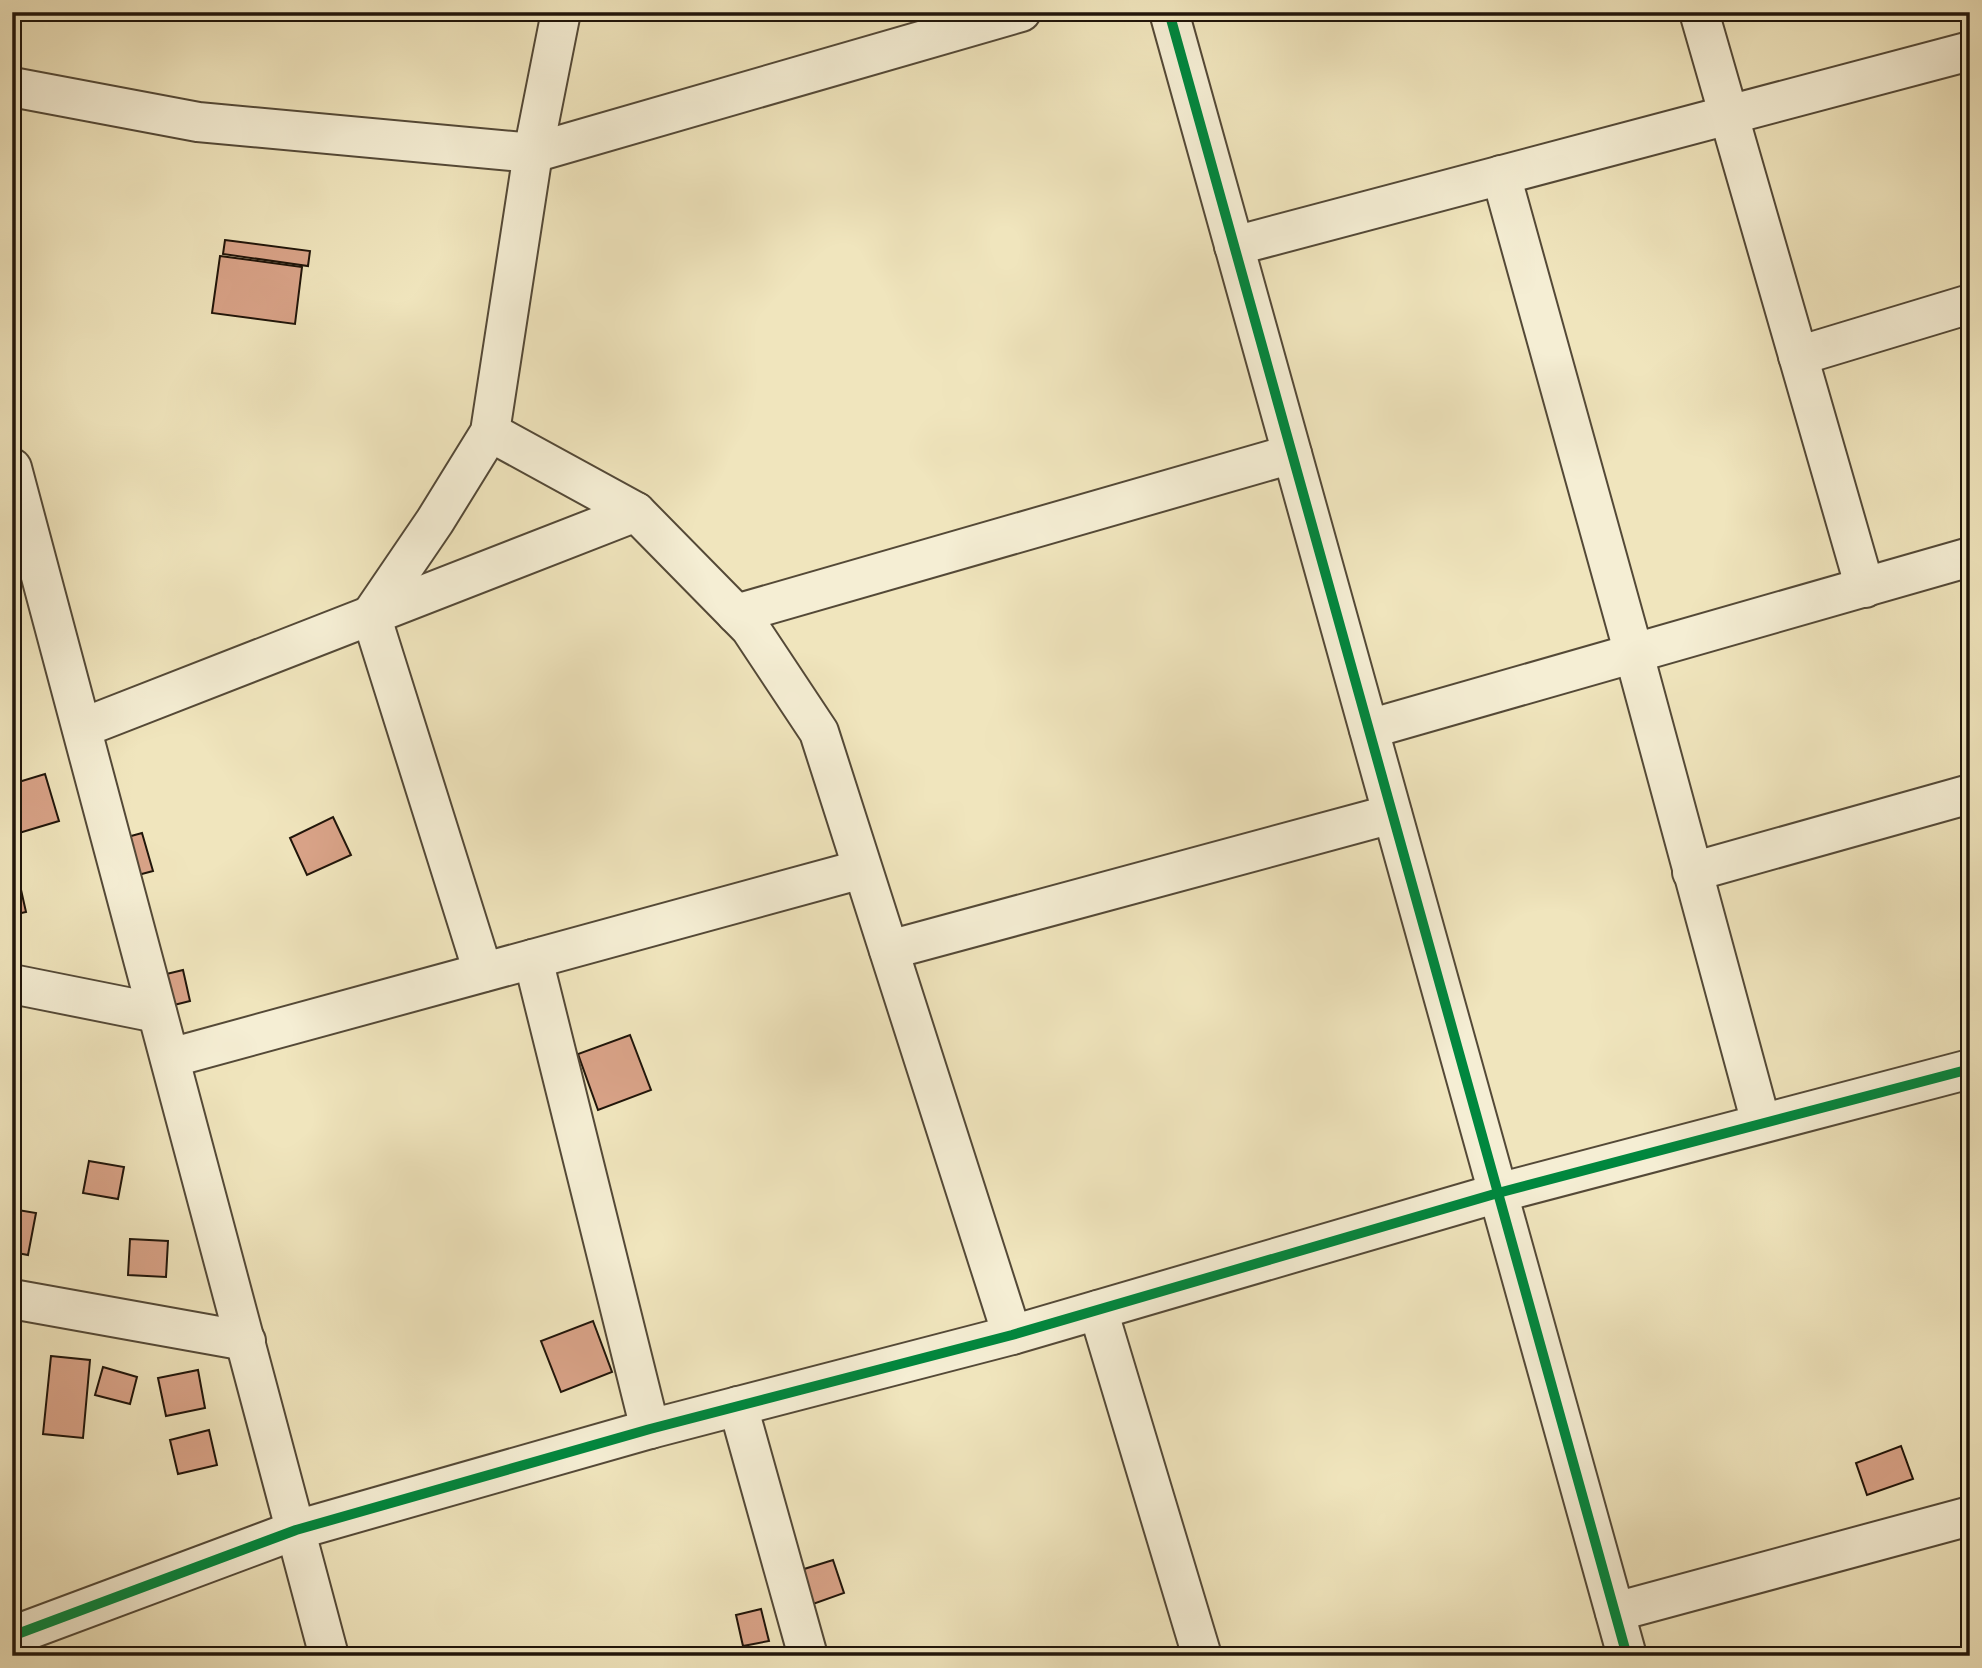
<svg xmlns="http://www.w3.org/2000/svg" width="1982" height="1668" viewBox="0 0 1982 1668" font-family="'Sorts Mill Goudy',serif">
<rect width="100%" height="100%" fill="#f0e5bd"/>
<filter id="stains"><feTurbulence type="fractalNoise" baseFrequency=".00286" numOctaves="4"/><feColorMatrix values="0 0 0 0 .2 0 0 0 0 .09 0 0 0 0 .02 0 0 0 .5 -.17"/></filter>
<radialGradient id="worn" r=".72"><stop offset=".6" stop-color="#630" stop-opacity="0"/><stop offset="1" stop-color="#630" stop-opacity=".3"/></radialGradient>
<!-- building -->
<g fill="#d9a388" stroke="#20150a" stroke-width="2">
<path d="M225,240L310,251L308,266L223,254Z"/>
<path d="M220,256L302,267L295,324L212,313Z"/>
<path d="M45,774L59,821L19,833L12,810V784Z"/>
<path d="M333,817L351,855L307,875L290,838Z"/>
<path d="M142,833L153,871L123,879L113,841Z"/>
<path d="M17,872L26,912L12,915V873Z"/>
<path d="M183,970L190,1001L158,1009L150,978Z"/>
<path d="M630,1035L651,1090L598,1110L578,1054Z"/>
<path d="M89,1161L124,1167L118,1199L83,1193Z"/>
<path d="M12,1209L36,1213L28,1255L12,1252Z"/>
<path d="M130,1239L168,1241L166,1277L128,1275Z"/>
<path d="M593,1321L612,1372L561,1392L541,1341Z"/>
<path d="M51,1356L90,1360L83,1438L43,1434Z"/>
<path d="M103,1367L137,1377L130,1404L95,1395Z"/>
<path d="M198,1370L205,1408L166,1416L158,1378Z"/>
<path d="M209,1430L217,1465L178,1474L170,1440Z"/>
<path d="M1901,1446L1913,1479L1867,1495L1856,1463Z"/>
<path d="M833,1560L844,1593L813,1604L801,1570Z"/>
<path d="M761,1609L769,1641L743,1646L736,1615Z"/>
</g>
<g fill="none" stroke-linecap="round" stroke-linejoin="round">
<defs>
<g id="minor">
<path d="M1169,12L1627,1656"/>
<path d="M1699,12L1865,588"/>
<path d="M12,87L198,122L533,153L1021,12"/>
<path d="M1501,175L1634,654L1761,1123"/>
<path d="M1234,246L1970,51"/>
<path d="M1798,356L1970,304"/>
<path d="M490,432L636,512L750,628L819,732L1012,1335"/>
<path d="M12,468L329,1656"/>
<path d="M736,614L1292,454"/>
<path d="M82,728L636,512"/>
<path d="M1369,729L1970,557"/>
<path d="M1692,872L1970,794"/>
<path d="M889,950L1392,814"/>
<path d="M533,959L650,1429"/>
<path d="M483,972L371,615L435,521L490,432L533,153L561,12"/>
<path d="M12,984L157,1013"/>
<path d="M170,1058L862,869"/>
<path d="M12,1299L246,1341"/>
<path d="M1098,1310L1202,1656"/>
<path d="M738,1406L808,1656"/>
<path d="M1615,1612L1970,1516"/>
<path d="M12,1636L296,1530L650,1429L1012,1335L1498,1193L1970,1069"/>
</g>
</defs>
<!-- minor casing -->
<use href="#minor" stroke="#544937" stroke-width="42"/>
<!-- minor -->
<use href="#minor" stroke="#f5eed4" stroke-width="38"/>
<defs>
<g id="cycleway">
<path d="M1169,12L1627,1656"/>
<path d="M12,1636L296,1530L650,1429L1012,1335L1498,1193L1970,1069"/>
</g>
</defs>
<!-- cycleway casing -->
<use href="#cycleway" stroke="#f5eed4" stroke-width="15"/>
<!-- cycleway -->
<use href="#cycleway" stroke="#00873e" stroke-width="10"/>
</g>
<!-- margin -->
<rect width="1982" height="1668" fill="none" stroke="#f0e5bd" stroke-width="42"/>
<rect x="14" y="14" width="1954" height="1640" fill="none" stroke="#20150a" stroke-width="3.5"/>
<rect x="21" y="21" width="1940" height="1626" fill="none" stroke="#20150a" stroke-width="2"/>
<rect width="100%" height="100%" filter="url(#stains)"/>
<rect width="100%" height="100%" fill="url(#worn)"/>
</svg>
